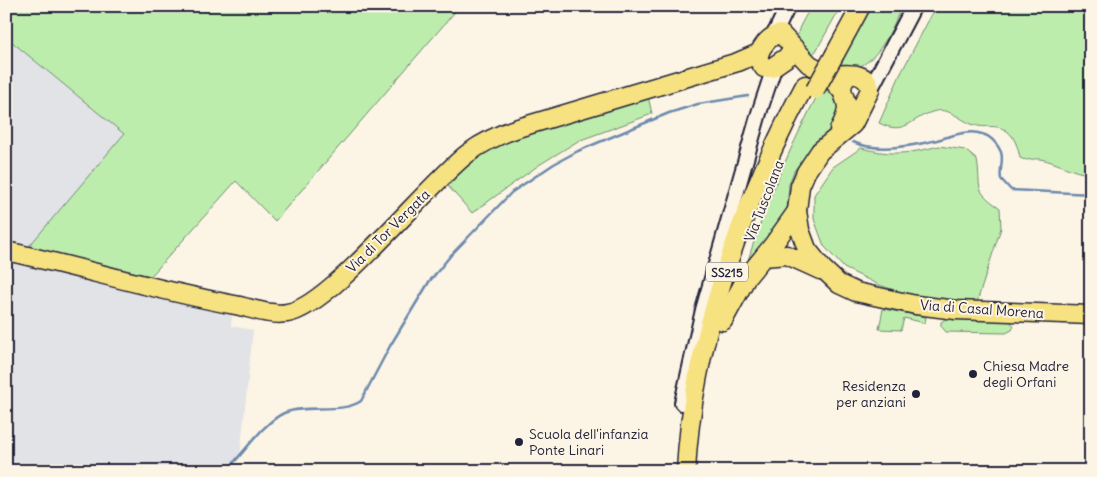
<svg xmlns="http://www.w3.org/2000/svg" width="1097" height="477" viewBox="0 0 1097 477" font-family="Delius,sans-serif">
<rect width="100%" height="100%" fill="#fcf5e5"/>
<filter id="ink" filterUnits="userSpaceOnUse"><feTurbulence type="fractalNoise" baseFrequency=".02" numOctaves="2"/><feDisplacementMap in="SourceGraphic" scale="10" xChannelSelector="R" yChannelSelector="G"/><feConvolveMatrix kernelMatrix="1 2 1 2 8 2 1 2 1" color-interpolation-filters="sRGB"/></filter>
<g filter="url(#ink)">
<!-- built -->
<g fill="#e2e3e6">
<path d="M6,37L124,134L29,247L6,242Z"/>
<path d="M6,257L233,309L231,326L253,330L240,457L226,471H6Z"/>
</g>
<!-- green -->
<g fill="#bdedac" stroke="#708874">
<path d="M6,6H460L275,221L236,181L151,276L25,251L124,134L6,37Z"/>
<path d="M811,6H841L816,51L810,56C789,35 799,30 811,6Z"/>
<path d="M866,6H901C892,33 868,83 834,65Z"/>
<path d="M936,6H1091V51L1087,63L1091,64V174C1072,173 1058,162 1040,159C1032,158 1028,162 1020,158C1018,148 1015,137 1007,131C995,123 986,129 974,125C959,120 949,106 932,112C910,119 905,136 879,123L900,75Z"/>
<path d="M825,81L841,106L840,120L812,148L794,171L789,184L787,210L745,270C765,203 792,142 825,81Z"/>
<path d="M648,96L652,114L578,141L539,165L472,213L447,185L465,167L489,149L505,142L535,129Z"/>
<path d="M939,146L965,150L977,160C982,188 972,189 1000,208L1001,228L977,302L922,299L879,285L844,268L824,246L814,219V195L833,167L861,148C893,156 907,154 939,146Z"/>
<path d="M883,309L926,317L925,323L904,318L901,330L879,329Z"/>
<path d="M947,318L1009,320L1014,326L1012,330L1006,333L946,332L941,326V322Z"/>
</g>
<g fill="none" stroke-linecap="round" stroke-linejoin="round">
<!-- stream -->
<g stroke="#6c89ae" stroke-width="2.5">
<path d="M853,142C877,153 913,146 937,140C951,136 968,129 982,134C991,136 998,145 1001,152C1004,161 999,170 1001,179L1011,190L1091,194"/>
<path d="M226,471C243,454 264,422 284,413C306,404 343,414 361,401L390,346L429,282L451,255L512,192L554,164L578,151L669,113L698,104L748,96"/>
</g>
<defs>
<g id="minor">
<path d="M774,35L788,6"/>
<path d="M870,90L914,6"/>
<path d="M682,403L703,310L759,113L775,65"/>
</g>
<g id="major">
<path d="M792,46L790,55L771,68H764L759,61C757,50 770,34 781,34L809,64L828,75L842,91"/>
<path d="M835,54L861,6"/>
<path d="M828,75C843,75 868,69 870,90L853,124L820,151L806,172L800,186L797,211L800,230L807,249L823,269L839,284L856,292L916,305L956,310L1091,315"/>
<path d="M839,130C843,122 847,116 847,107C846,96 838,90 845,80"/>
<path d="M6,251C83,268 158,291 235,305C251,308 270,316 287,313C329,308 427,185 467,154C483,142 500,134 518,128L738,62L759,53"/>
<path d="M764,257L787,255L820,270"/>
<path d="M723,321L747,277L773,245L797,211"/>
<path d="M686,471C692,343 745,196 805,85"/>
</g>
</defs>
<!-- minor casing -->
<use href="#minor" stroke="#22223b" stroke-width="18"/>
<!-- major casing -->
<use href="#major" stroke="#22223b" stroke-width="21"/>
<!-- minor -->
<use href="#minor" stroke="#fcf5e5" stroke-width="14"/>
<!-- major -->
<use href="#major" stroke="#f7e281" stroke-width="18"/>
<defs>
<path id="major-bridge" d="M815,90L835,54"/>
</defs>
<!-- major-bridge casing -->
<use href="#major-bridge" stroke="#22223b" stroke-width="21" stroke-linecap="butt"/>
<!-- major-bridge -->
<use href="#major-bridge" stroke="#f7e281" stroke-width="18"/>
</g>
</g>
<!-- markers -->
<g fill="#22223b" stroke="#fcf5e5" stroke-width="2">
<circle cx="973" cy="374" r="5"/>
<circle cx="916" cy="394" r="5"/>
<circle cx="519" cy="442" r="5"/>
</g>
<g text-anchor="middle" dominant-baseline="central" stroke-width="4" stroke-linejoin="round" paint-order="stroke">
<!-- shield labels -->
<rect fill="#fcf5e5" stroke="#63616e" stroke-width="1" x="706" y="262.5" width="42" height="19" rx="4"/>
<g font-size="12" font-weight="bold" fill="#22223b">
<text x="727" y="272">SS215</text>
</g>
<!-- street labels -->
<g font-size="14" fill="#22223b" stroke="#fcf5e5">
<text transform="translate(764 201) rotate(-69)">Via Tuscolana</text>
<text transform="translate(388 231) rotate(-45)">Via di Tor Vergata</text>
<text transform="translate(982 309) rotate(4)">Via di Casal Morena</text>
</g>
<!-- poi labels -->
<g font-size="14" fill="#22223b" stroke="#fcf5e5" text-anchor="start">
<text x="983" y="366">Chiesa Madre<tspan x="983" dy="16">degli Orfani</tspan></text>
<text x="906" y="386" text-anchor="end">Residenza<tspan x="906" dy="16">per anziani</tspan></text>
<text x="529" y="434">Scuola dell'infanzia<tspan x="529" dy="16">Ponte Linari</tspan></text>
</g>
</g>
<!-- margin -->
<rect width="1097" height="477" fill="none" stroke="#fcf5e5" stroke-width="25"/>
<rect x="12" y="12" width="1072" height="452" fill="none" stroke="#22223b" stroke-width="2" filter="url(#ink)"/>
</svg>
